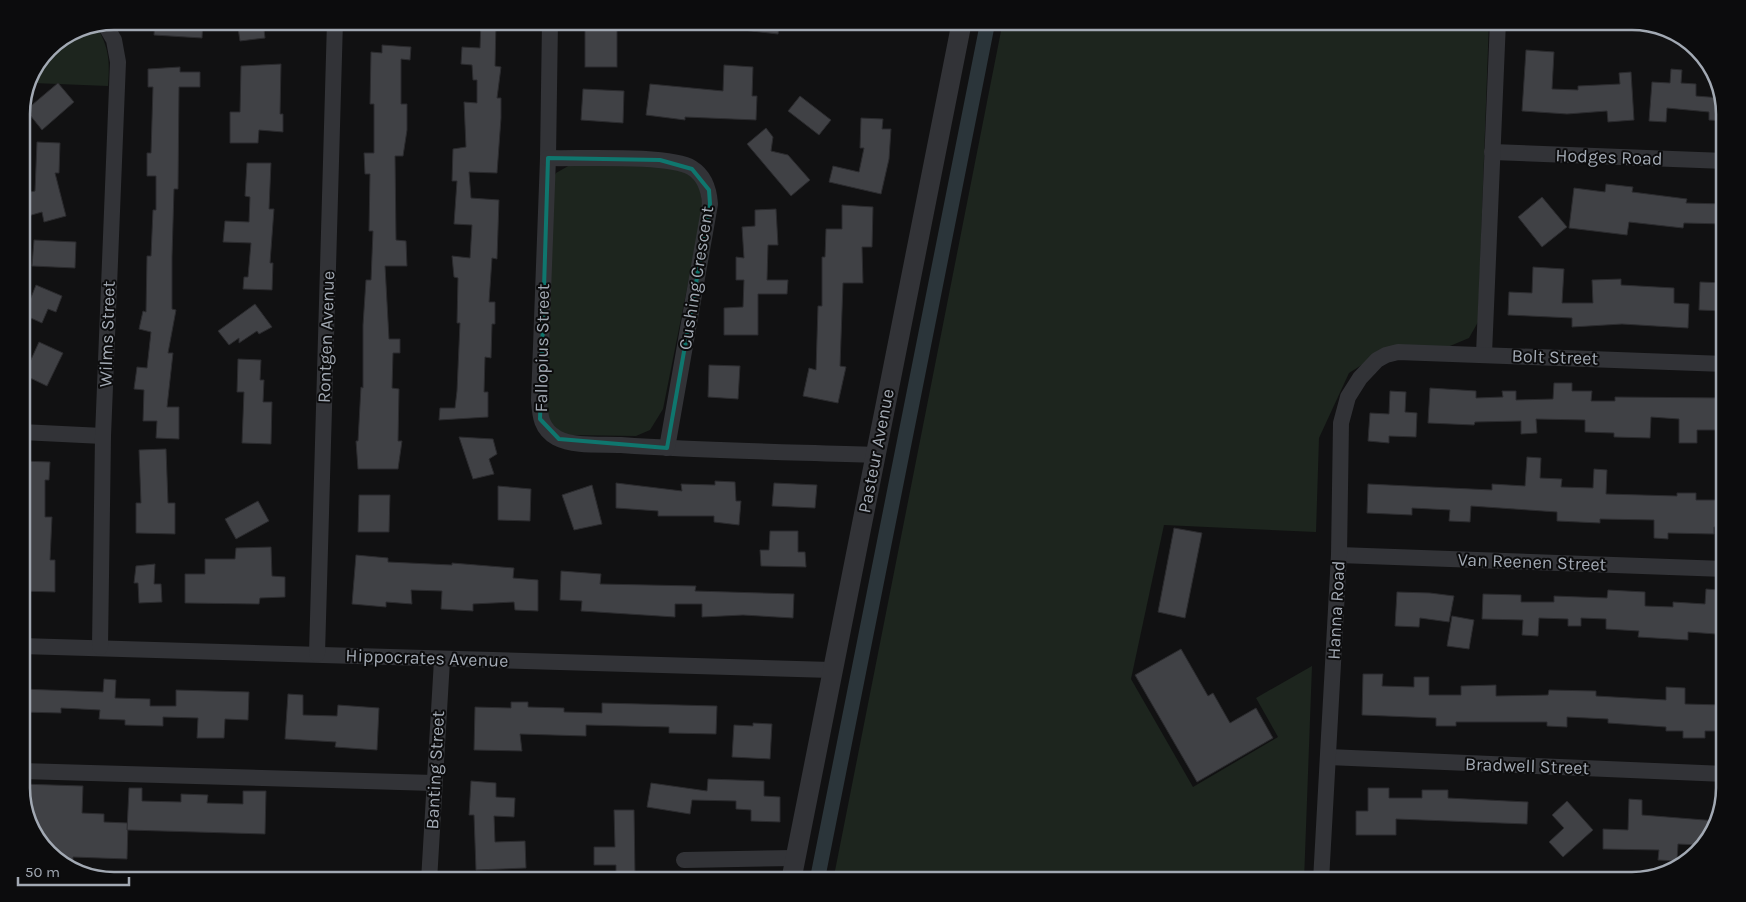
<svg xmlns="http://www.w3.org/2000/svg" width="1746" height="902" viewBox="0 0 1746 902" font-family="Karla,sans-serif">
<rect width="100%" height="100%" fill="#111112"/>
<!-- green -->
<g fill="#1d251e">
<path d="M1003,21H1489L1478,322L1469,338L1450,346L1379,354L1349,373L1319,438L1316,532L1164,525L1131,679L1193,787L1278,737L1256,698L1312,666L1304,881H833Z"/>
<path d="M96,25C109,48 110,60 108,86L33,83L49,48L79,28Z"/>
<path d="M570,165L661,166L681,169L699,183L703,208L663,409L650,430L636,436L564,435L551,427L544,405L550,184L556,173Z"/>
</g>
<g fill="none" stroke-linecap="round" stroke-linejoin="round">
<!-- canal -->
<path stroke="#2b353a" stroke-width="15" d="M817,881L988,21"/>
</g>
<!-- building -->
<g fill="#404145" stroke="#2b2b2e">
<path d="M155,21H203L202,38L154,35Z"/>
<path d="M237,21H263L265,38L240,41Z"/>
<path d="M481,21H496L495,66L501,67L497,98H501V118L497,173L469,172L471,198L499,200L497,259L492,258L489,302H495V324H492L491,358L485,357L484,392H488V417L439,420L440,408H455L457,391L460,323H457L458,278L454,277L452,256L470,258L472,225L454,224L457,181H452L453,149L466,147L464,102L477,103V80H473L472,65L461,64L462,47L480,48Z"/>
<rect x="585" y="21" width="32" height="46"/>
<path d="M734,21H780L778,34L734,29Z"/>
<path d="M382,45L411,47L410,60L401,59V104H407V130L403,156H395L396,240L406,241L407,266H385L389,339H400V353H393L392,388L399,389L398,441H402L398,469H358L356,441H358L361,387L363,388V325L366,280H371L373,231H369L370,174H365L364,153H374V104H370L371,52L382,53Z"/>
<path d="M1526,50L1554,52L1552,89L1578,90V86L1620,84L1619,73L1631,72L1634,120L1608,122L1607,111L1567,114L1522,111Z"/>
<path d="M281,64L280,114H283V132L259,130L258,143H230V112H240L241,66Z"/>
<path d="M724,65L753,67L752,96H757L756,120L685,117V120L646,115L650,84L723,91Z"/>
<path d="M180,67V72H200V87H179L178,189H174L172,257V309L176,310L168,353H173L167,407H179V439L156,438L157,421H143L144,390L134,389L137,367L147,368L151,332L139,329L143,311L146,312L147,256H151L153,210H156V176H147V153H151L153,87H148V69Z"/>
<path d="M1671,69L1682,70L1681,83L1696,84V96L1721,98L1725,108V121L1709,120V112L1667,108L1666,122L1649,121L1652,82L1670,83Z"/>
<path d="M58,83L74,102L42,130L26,110Z"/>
<path d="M583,89L624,91L623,123L581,120Z"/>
<path d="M800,96L831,120L819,135L788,111Z"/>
<path d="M861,118L883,119L882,129H891L889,159L881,194L829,182L833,166L859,172L864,148H860Z"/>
<path d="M766,128L773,137L771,151L788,155L810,180L791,196L747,144Z"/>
<path d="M37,142L60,143L59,173H55L66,216L44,222L42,212L21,218V194L35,191Z"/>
<path d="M247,163H271L269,209H274L270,263H273L272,290L243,289L244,277H248L251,243L223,242L225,221L249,222L250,197L245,196Z"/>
<path d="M1606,184L1633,187L1632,192L1687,199L1686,203L1725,204V224L1684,223L1683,228L1629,222L1627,235L1569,228L1574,188L1605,192Z"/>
<path d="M1542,197L1567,227L1542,247L1518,217Z"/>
<path d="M842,205L873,207L872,247H862L863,283H843L840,366L846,367L838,403L803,396L809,368L816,370L818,306H822V257H825L826,229H842Z"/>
<path d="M776,209L778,245H768L767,280H788L787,294H758V335H724V308L743,307L744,280H736V257L744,258L742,227L755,226V210Z"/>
<path d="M34,240L76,242L75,268L32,266Z"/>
<path d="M1533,267L1564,269L1562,303H1593L1592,280L1621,279V285L1674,288V303L1689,304L1688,328L1622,324L1572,327V318L1508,315L1509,292L1532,293Z"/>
<path d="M1700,282L1725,283V311L1699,310Z"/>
<path d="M36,285L62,296L56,312L48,309L42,323L24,315Z"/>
<path d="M255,304L272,327L259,334L257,331L239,343V338L229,345L218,331Z"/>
<path d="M39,342L63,353L47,386L24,375Z"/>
<path d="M238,359L261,360L260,380H264L263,402H272L271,444L242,443L244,392H237Z"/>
<path d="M709,365L740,366L738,399L708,397Z"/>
<path d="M1554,383H1572V391H1592L1591,401H1615V397L1725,398V430H1697V443H1679V419L1651,417L1650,438L1614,437V433L1585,432V420L1536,419L1537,433L1521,434V421L1475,422L1474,425L1428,423L1430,388L1476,391V398L1503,397L1502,391H1516V400L1553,399Z"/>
<path d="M1390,391L1406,392L1405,412L1417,413L1416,437L1389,436V443L1368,441L1370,413L1389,414Z"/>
<path d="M459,437L493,439L497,454L489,459L494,474L473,479Z"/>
<path d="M166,449L168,503H175V534L136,533V503H141L139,450Z"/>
<path d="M1527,457L1541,458L1540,478L1562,479L1561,487L1593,488L1594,469L1607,470L1606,494L1677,496V493H1696V500H1717V510L1725,511V527H1714V534L1668,533V539L1654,538V520L1600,519V523L1557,521V512L1471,506L1470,522L1449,521L1450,510L1412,508V515L1367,513L1368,484L1492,490V484L1525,486Z"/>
<path d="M21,461L50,462L49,480H45V517H52L50,560H55V592L21,591V559L25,560L28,500H21Z"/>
<path d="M715,481L735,482L736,501H741L739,525L714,522V516H658V511L616,508V483L682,491L681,484L715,485Z"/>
<path d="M774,483L817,485L815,508L772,506Z"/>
<path d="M592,485L602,524L574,530L562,495Z"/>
<path d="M498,486L531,489L530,521L498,520Z"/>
<path d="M359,495H390L389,532H358Z"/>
<path d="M258,501L269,521L236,539L225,519Z"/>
<path d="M1174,528L1202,533L1185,618L1158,612Z"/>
<path d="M770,531H798V552H805L806,567L761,566L760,550H769Z"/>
<path d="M271,547L272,576L285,577V597L260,598L259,604L185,603V574H205V559H235L236,548Z"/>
<path d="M356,555L388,558V562L452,565V563L514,568L513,578L538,580V611L515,610L514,602L473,604V611L441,609L442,591L411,590L412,604L386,602V607L352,604Z"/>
<path d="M155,564L154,584H161L162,602L139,603L138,583H134L136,566Z"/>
<path d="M561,571L601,574L600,584L696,586L695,591L794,594L793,618L743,615L702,617V604H675V617L581,611L582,601L560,600Z"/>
<path d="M1706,589L1719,590L1716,634L1688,632V640L1638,637L1639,631L1606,629V619L1581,618V626H1568V619L1539,618L1538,636L1522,635L1523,620L1482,619L1483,594L1521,595V602H1554V596L1607,598L1608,590L1645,592V606L1673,607V602L1705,604Z"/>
<path d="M1397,592L1430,593L1454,596L1449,622L1420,618L1419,627L1395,626Z"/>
<path d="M1452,616L1474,620L1469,649L1447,646Z"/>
<path d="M1181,649L1208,696L1213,693L1230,723L1256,708L1273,738L1197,782L1135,675Z"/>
<path d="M1363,674H1383L1382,686L1414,687V677H1429V695H1461V686L1496,685V696L1548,695L1549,690L1596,691V696L1666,700V687L1685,688V704L1723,705V731H1705V738H1683V731H1666V727L1608,723V719L1567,717V727L1547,726V722H1456V726H1436V718L1362,715Z"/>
<path d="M104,679L116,680L115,698L150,699V706H176V690L249,692L248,720L225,719L224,738H197L198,718L163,717V726L125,725V720L99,719L100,710L61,708V713L21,712V689L103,692Z"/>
<path d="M288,694L303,695V715L337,716L338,705L379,708L377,750L335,747L336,742L285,739Z"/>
<path d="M511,702H528V707L564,708V712L602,713V703L717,706L716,734L669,733V727L586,725V736L520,734L522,751L474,750L475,707L511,708Z"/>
<path d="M753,723L772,724L770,759L732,757L734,725L753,726Z"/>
<path d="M708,779L764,781V796L780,797V822L751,821V810L736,809V801L692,800L690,814L647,807L651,783L707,791Z"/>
<path d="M471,781L496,783V797L515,798L514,817L494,816L495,842L525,841L526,868L476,870L474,815H469Z"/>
<path d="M21,784L83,786L82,813L104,814V822L128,823L127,859L73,857V862H62L37,840L21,794Z"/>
<path d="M129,788H142V801L181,802V794L208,795L207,803L243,804V791H266L265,834L127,830Z"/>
<path d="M1368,788H1389V798H1422V790H1448V798L1528,802L1527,824L1396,819V835H1356V811H1368Z"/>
<path d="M1629,799L1642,800V815L1717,821L1715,829L1700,845L1678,844L1677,861L1658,860L1659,850L1603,849V829L1628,830Z"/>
<path d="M1567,801L1593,830L1563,857L1549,842L1564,828L1552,815Z"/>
<path d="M614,810H634L635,875H616V865H594V847H615Z"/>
</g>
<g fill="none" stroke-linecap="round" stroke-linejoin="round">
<!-- minor -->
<g stroke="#323337" stroke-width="16">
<path d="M550,21L548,158L539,400C540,416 541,429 557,438C574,447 602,444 621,445C706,451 791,452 876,455"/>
<path d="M1492,152L1725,161"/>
<path d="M548,158C578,159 669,154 692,168C705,176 709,189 710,204L667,448"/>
<path d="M1484,354L1498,21"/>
<path d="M21,432L103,436"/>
<path d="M1339,555L1725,569"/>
<path d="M21,646L832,670"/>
<path d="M100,647L103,436L118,62L114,40L104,23"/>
<path d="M317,654L335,21"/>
<path d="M1328,757L1725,774"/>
<path d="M21,771L434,783"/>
<path d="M684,860L795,858"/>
<path d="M429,881L442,660"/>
<path d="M1321,881L1339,555L1341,423L1348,397L1360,378L1377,360L1386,355L1398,352L1725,364"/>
</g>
<!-- tertiary -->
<path stroke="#323337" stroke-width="20" d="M791,881L962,21"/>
</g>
<!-- marked area -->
<path fill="none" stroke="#0f766e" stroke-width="4" stroke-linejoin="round" d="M548,158L660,160L692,169L709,190L710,204L667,448L559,439L540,419Z"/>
<g text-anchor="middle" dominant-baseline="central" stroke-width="4" stroke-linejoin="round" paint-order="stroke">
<!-- street labels -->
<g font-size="18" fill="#a2a9b3" stroke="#0c0c0d">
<text transform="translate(1609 157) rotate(2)">Hodges Road</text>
<text transform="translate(696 278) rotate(-81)">Cushing Crescent</text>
<text transform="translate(107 334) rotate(-88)">Wilms Street</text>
<text transform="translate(326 337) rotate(-88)">Rontgen Avenue</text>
<text transform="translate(542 348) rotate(-89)">Fallopius Street</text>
<text transform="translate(1555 357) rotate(2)">Bolt Street</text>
<text transform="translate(876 451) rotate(-79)">Pasteur Avenue</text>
<text transform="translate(1532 562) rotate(2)">Van Reenen Street</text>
<text transform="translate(1336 610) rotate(-87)">Hanna Road</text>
<text transform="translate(427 658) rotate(2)">Hippocrates Avenue</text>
<text transform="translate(1527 766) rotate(2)">Bradwell Street</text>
<text transform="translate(435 770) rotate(-87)">Banting Street</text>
</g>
</g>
<!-- crop -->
<path d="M0 0H1746V902H0ZM114 30H1632A84 84 0 0 1 1716 114V788A84 84 0 0 1 1632 872H114A84 84 0 0 1 30 788V114A84 84 0 0 1 114 30Z" fill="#0c0c0d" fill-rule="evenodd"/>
<path fill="none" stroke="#a2a9b3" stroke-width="2.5" d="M114 30H1632A84 84 0 0 1 1716 114V788A84 84 0 0 1 1632 872H114A84 84 0 0 1 30 788V114A84 84 0 0 1 114 30Z"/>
<!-- scale -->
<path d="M18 877v8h111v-8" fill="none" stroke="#a2a9b3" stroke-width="2.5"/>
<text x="25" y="877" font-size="15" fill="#a2a9b3" stroke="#0c0c0d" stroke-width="4" paint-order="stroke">50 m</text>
</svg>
